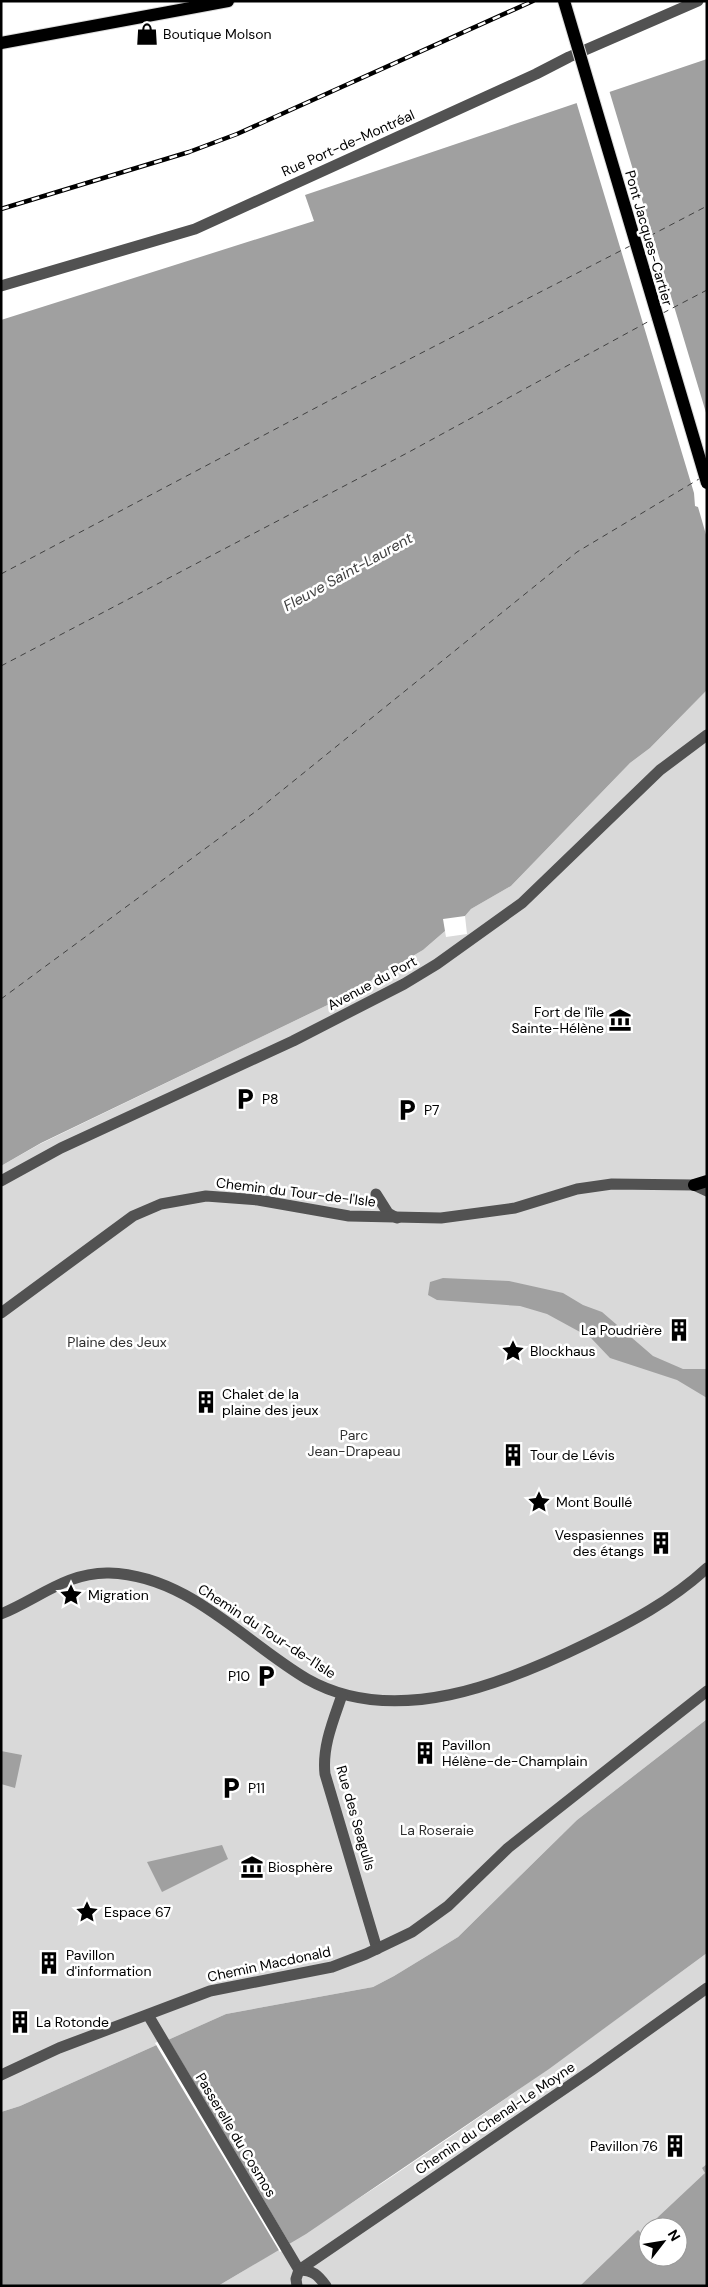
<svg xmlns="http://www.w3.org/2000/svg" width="708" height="2287" viewBox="0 0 708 2287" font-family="'DM Sans',sans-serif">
<rect width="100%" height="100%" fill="#fff"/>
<!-- green -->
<g fill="#d9d9d9" fill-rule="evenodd">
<path d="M707,690V1719L577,1820L458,1937L394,1976L373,1987L226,2014L20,2106L1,2112V1166L40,1144L340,999L423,950L445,931L446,937L467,934L465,916L471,909L511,886L630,763L650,748Z"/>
<path d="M707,1953V2286H218C388,2186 548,2070 707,1953ZM648,2227H678V2257H648Z"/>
</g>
<!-- water -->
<g fill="#a0a0a0" fill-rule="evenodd">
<path d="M707,59V690L650,748L630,763L511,886L471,909L465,916L443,919L445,931L423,950L340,999L41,1143L1,1166V320L314,221L305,195Z"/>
<path d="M443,1278L509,1281L563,1293L583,1305L602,1312L653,1356L683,1369H707V1398L677,1380L610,1358L591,1338L547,1314L520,1306L437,1300L428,1295L430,1282Z"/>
<path d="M707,1719V1953L549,2069L306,2234L218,2286H1V2112L20,2106L226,2014L373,1987L394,1976L458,1937L577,1820Z"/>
<path d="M1,1751L22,1755L15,1788L1,1784Z"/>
<path d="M222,1845L228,1859L162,1892L147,1862Z"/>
<path d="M707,2164V2286H580L638,2230L641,2233L705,2173L702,2168ZM648,2227H678V2257H648Z"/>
</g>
<!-- pier -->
<g fill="#fff">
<path d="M609,90L707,416V538L698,507L695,506L694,493L576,101Z"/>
<path d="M167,2037L291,2246L280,2252L155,2043Z"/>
</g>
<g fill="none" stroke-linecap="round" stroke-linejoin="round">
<!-- ferry -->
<g stroke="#414141" stroke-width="1" stroke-dasharray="6 5" stroke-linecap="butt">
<path d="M640,241L707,206"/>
<path d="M663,313L707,290"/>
<path d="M1,574L357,386L630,246"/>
<path d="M1,666L409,452L653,319"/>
<path d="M1,999L259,809L577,552L699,479"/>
</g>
<defs>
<g id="major">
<path d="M1,43L228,1"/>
<path d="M694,1185L707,1181"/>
</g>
</defs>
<!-- major casing -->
<use href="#major" stroke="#dbdbdb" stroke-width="14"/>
<!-- minor -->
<g stroke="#525252" stroke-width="11">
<path d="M1,286L195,229L536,74L569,57L698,1"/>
<path d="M1,1181L61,1148L293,1041L404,984L437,964L522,903L660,770L707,735"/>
<path d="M376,1194L388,1213L397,1218"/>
<path d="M1,1313L133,1216L161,1204L206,1196L258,1200L349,1216L441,1218L515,1208L577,1189L612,1184L694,1185L707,1191"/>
<path d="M1,1614C38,1599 67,1572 109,1573C188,1575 244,1642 307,1679C395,1729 506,1683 588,1643C631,1622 671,1601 707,1568"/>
<path d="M342,1695C333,1721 322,1747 325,1774L377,1949"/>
<path d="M148,2015L299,2270"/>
<path d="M1,2075L59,2048L210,1991L332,1967L366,1954L412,1932L448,1906L508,1848L707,1691"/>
<path d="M299,2270L592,2070L707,1988"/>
<path d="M299,2270C313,2270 318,2275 326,2286"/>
<path d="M297,2286L296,2279L299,2270"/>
</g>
<!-- major -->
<use href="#major" stroke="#000" stroke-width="12"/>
<defs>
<path id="rail" d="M1,209L189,152L237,134L533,1"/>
</defs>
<!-- rail casing -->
<use href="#rail" stroke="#000" stroke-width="4.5"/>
<!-- rail -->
<use href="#rail" stroke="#fff" stroke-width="2.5" stroke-dasharray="8" stroke-linecap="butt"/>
<defs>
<path id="major-bridge" d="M564,1L707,483"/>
</defs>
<!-- major-bridge casing -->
<use href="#major-bridge" stroke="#dbdbdb" stroke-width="14" stroke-linecap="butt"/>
<!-- major-bridge -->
<use href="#major-bridge" stroke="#000" stroke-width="12"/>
</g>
<!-- icons -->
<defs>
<symbol id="shop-bare" viewBox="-9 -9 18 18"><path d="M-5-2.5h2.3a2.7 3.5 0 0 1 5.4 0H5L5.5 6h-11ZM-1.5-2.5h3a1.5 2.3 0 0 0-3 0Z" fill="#000" stroke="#fff" stroke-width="2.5" paint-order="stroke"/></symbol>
<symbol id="museum-bare" viewBox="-9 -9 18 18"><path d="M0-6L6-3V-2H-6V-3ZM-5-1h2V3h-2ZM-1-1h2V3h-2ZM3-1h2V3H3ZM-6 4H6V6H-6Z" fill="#000" stroke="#fff" stroke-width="2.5" paint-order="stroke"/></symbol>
<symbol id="parking-bare" viewBox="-9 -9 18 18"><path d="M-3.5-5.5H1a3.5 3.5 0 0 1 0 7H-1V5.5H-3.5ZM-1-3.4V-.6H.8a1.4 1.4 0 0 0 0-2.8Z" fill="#000" stroke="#fff" stroke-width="2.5" paint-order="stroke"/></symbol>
<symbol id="building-bare" viewBox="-9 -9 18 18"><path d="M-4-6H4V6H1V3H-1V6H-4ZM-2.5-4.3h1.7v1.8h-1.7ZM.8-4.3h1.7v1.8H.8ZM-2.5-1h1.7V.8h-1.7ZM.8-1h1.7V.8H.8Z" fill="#000" stroke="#fff" stroke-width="2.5" paint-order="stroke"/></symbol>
<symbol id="sight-bare" viewBox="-9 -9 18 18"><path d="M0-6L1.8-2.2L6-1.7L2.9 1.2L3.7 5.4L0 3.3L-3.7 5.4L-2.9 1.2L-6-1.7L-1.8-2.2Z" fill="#000" stroke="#fff" stroke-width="2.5" paint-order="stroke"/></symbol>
</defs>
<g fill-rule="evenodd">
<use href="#shop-bare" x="131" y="18" width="32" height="32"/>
<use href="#museum-bare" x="604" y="1004" width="32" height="32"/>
<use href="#parking-bare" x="229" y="1083" width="32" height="32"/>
<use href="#parking-bare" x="391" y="1094" width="32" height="32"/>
<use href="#building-bare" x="663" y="1314" width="32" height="32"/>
<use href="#sight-bare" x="497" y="1335" width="32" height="32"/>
<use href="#building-bare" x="190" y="1386" width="32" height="32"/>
<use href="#building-bare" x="497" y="1439" width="32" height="32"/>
<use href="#sight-bare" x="523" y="1486" width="32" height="32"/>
<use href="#building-bare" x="645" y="1527" width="32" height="32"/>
<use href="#sight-bare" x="55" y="1579" width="32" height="32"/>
<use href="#parking-bare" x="250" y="1660" width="32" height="32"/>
<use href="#building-bare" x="409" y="1737" width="32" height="32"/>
<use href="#parking-bare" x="215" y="1772" width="32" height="32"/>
<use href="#museum-bare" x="236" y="1851" width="32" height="32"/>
<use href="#sight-bare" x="71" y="1896" width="32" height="32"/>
<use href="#building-bare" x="33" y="1947" width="32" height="32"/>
<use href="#building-bare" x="4" y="2006" width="32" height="32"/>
<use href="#building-bare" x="659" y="2130" width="32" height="32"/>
</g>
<g text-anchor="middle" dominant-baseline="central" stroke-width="5" stroke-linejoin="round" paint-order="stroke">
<!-- poi labels -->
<g font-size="14" fill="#000" stroke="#fff" text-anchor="start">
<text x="163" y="34">Boutique Molson</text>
<text x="604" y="1012" text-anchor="end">Fort de l'île<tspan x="604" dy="16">Sainte-Hélène</tspan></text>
<text x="262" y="1099">P8</text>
<text x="424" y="1110">P7</text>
<text x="662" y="1330" text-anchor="end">La Poudrière</text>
<text x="530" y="1351">Blockhaus</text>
<text x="222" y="1394">Chalet de la<tspan x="222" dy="16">plaine des jeux</tspan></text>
<text x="530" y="1455">Tour de Lévis</text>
<text x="556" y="1502">Mont Boullé</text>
<text x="644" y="1535" text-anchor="end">Vespasiennes<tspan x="644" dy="16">des étangs</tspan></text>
<text x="88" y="1595">Migration</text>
<text x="250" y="1676" text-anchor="end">P10</text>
<text x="442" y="1745">Pavillon<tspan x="442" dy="16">Hélène-de-Champlain</tspan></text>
<text x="248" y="1788">P11</text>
<text x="268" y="1867">Biosphère</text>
<text x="104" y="1912">Espace 67</text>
<text x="66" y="1955">Pavillon<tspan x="66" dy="16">d'information</tspan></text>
<text x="36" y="2022">La Rotonde</text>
<text x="658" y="2146" text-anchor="end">Pavillon 76</text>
</g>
<!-- street labels -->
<g font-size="14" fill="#000" stroke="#fff">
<text transform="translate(348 143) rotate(-24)">Rue Port-de-Montréal</text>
<text transform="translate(649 238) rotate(74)">Pont Jacques-Cartier</text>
<text transform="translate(372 983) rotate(-28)">Avenue du Port</text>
<text transform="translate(296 1192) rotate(7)">Chemin du Tour-de-l'Isle</text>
<text transform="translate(267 1631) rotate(33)">Chemin du Tour-de-l'Isle</text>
<text transform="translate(356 1818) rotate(74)">Rue des Seagulls</text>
<text transform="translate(269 1964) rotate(-12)">Chemin Macdonald</text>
<text transform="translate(495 2118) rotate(-34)">Chemin du Chenal-Le Moyne</text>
<text transform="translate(236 2135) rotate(59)">Passerelle du Cosmos</text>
</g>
<!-- park labels -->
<g font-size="14" fill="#303030" stroke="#fff">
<text x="117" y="1342">Plaine des Jeux</text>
<text x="354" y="1435">Parc<tspan x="354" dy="16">Jean-Drapeau</tspan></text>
<text x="437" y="1830">La Roseraie</text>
</g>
<!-- water labels -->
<g font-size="15" font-style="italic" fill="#414141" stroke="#fff">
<text transform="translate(348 572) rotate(-29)">Fleuve Saint-Laurent</text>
</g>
</g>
<!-- border -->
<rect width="708" height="2287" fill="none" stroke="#000000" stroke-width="5"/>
<!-- north arrow -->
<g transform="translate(663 2242) rotate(59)"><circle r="24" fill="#ffffff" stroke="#999999"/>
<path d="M0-4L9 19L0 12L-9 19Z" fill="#000000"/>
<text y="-8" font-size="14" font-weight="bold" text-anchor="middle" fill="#000000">N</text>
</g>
</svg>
